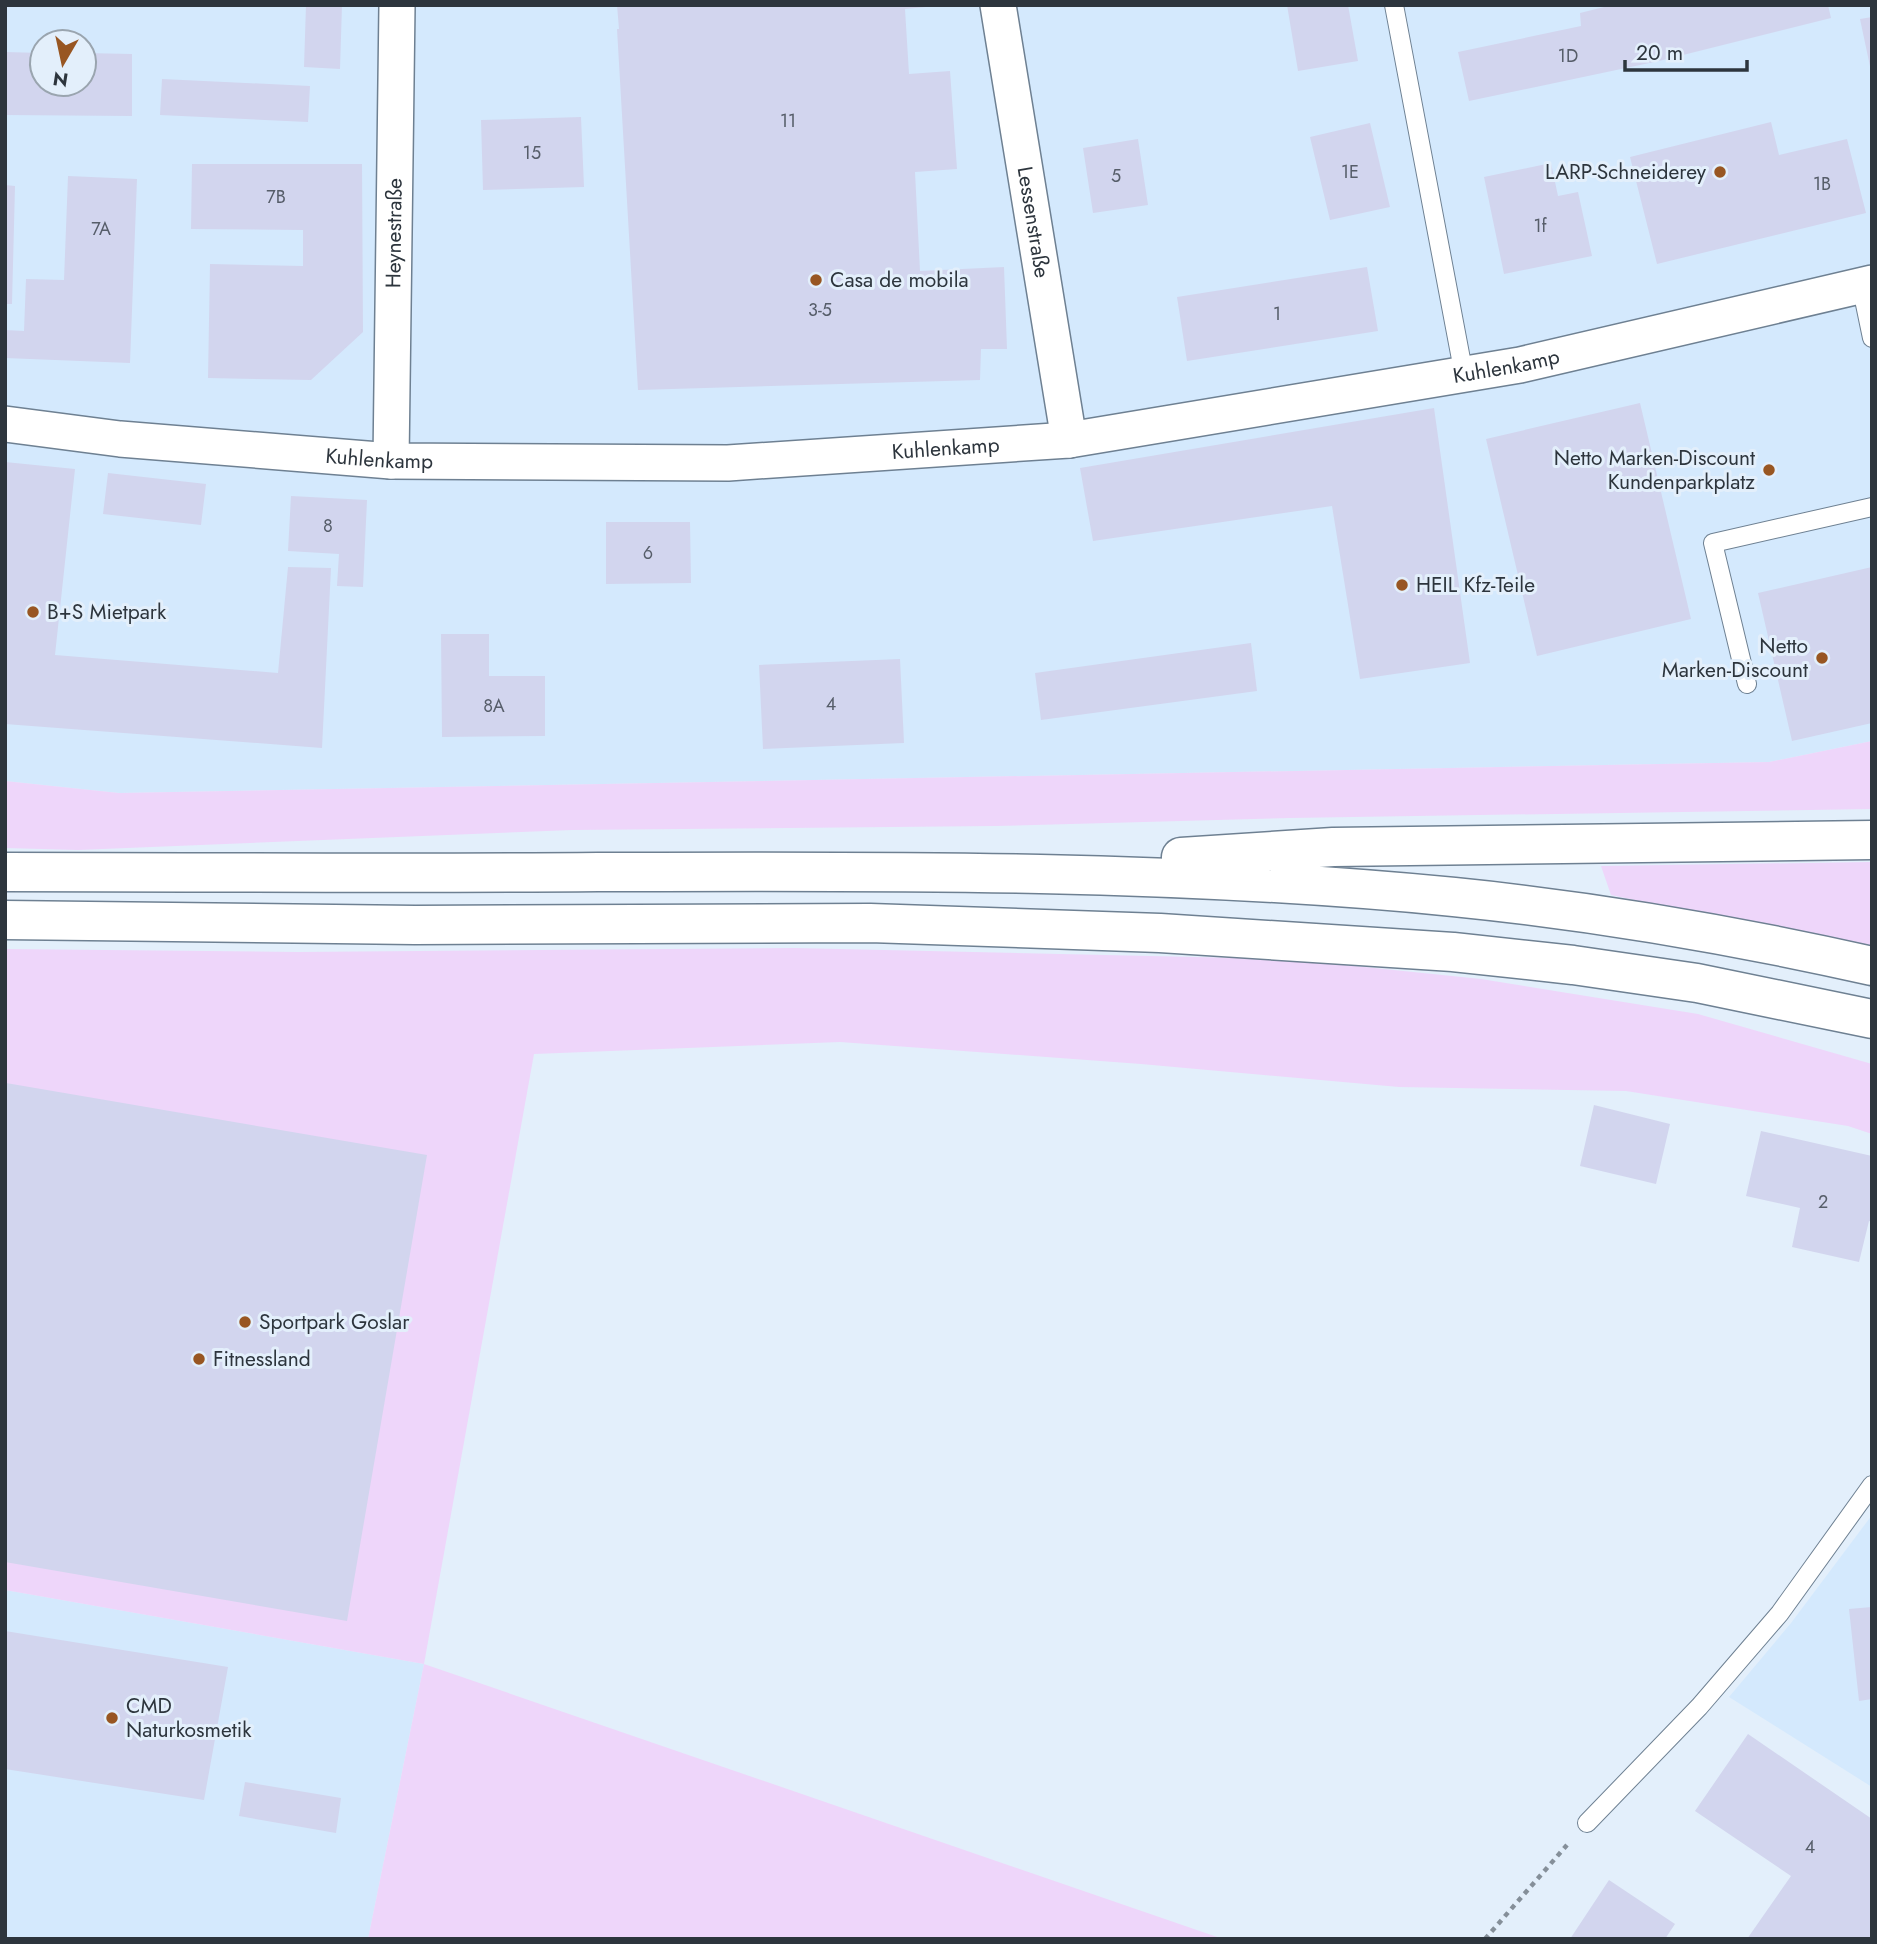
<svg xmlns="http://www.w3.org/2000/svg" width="1877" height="1944" font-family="Jost,sans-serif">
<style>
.built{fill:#d4e9fd;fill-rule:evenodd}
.green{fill:#eed6fa}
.building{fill:#d2d5ee}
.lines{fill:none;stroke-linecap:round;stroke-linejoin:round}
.lane-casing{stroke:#6e8092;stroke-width:20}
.street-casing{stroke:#6e8092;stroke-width:38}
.highway-casing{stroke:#6e8092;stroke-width:41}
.path{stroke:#858f99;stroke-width:4.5;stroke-dasharray:5 5;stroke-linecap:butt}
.lane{stroke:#fff;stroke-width:18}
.street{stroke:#fff;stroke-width:35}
.highway{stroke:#fff;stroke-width:38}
.poi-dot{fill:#985622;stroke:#e3effb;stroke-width:2.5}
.labels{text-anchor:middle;stroke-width:6;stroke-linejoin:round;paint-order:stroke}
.number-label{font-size:18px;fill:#565d69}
.poi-label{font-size:21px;fill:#2d353d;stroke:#e3effb;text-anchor:start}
.street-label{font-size:21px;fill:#2d353d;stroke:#e3effb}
</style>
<rect width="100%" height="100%" fill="#e3effb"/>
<path class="built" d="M5,5H1872V741L1769,762L119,793L5,781ZM42,42H84V84H42Z
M1872,1515V1787L1729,1697L1791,1623Z
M5,1590L424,1664L368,1939H5Z"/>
<path class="green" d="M1872,741V809L1290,818L995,826L572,830L78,850L5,848V781L119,793L1769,762Z
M1872,862V951L1611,895L1601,866Z
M794,948L1287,959L1481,979L1698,1014L1872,1064V1134L1848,1126L1626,1091L1399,1087L1141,1064L840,1042L534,1054L424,1664L1223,1939H368L424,1664L5,1590V949L298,952Z"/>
<path class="building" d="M306,5H342L340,69L304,67Z
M617,5H926V7L905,9L909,74L950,71L957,169L915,172L920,271L1004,267L1007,349H981L980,380L638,390L617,29H619Z
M1287,5H1348L1358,61L1298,71Z
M1612,5H1828L1831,18L1659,61L1469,101L1458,52L1581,26L1580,13Z
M1872,17V71H1871L1860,19Z
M5,52L42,53V84H84V53L132,54V116L5,115Z
M162,79L310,86L308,122L160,115Z
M581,117L584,187L483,190L481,120Z
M1771,122L1779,155L1847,139L1866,213L1657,264L1630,157Z
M1370,123L1390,207L1330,220L1310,137Z
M1138,139L1148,205L1093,213L1083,148Z
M1551,163L1558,196L1578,192L1592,256L1504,274L1484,177Z
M192,164H362L363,332L311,380L208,378L210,264L303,266V230L191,229Z
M68,176L137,179L130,363L5,358V330L24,331L26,279L64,280Z
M5,185L15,186L12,304H5Z
M1367,267L1378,331L1187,361L1177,297Z
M1640,403L1691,619L1537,656L1486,439Z
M1434,408L1470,663L1360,679L1332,506L1093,541L1080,468Z
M5,462L75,469L55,655L278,673L288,567L331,568L322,748L5,724Z
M108,473L206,484L201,525L103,514Z
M291,496L367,500L363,587L337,586L339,554L288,551Z
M606,522H690L691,583L606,584Z
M1872,567V723L1792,741L1758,593Z
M441,634H489V676H545V736L442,737Z
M1251,643L1257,691L1041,720L1035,673Z
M900,659L904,743L763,749L759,665Z
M6,1083L427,1155L347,1621L5,1562Z
M1594,1105L1670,1124L1656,1184L1580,1166Z
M1761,1131L1872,1156V1222L1869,1221L1859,1262L1792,1247L1800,1208L1746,1196Z
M1872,1607V1699L1859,1701L1849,1609Z
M5,1631L228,1667L204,1800L5,1769Z
M1748,1734L1872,1819V1939H1747L1791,1876L1695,1811Z
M245,1782L341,1798L336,1833L239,1816Z
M1609,1880L1675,1924L1665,1939H1570Z"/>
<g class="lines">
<g class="lane-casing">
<path id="lane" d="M1394,5L1464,375
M1861,285L1872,338
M1747,684L1713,543L1872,507
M1587,1823L1699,1707L1780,1613L1872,1485"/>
</g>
<g class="street-casing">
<g id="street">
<path id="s1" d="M998,5L1069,440"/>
<path id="s2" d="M5,424L120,439L391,461L728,463L1069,440L1520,365L1872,283"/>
<path id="s3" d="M391,461L397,5"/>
</g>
</g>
<g class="highway-casing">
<path id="highway" d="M1181,857L1333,847L1872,840
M5,872C203,872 401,874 598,872C883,871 1170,869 1454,897C1594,911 1734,935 1872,966
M5,920L415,925L870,923L1160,933L1453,952L1573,965L1697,983L1872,1019"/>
</g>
<path class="path" d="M1485,1939L1567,1845"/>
<use href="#lane" class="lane"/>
<use href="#street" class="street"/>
<use href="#highway" class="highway"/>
</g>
<g class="poi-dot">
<circle cx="1720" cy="172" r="7"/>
<circle cx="816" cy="280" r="7"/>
<circle cx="1769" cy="470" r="7"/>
<circle cx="1402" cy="585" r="7"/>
<circle cx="33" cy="612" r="7"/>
<circle cx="1822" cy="658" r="7"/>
<circle cx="245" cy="1322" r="7"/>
<circle cx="199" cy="1359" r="7"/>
<circle cx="112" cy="1718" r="7"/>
</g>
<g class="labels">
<g class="number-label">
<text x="1568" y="62">1D</text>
<text x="788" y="127">11</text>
<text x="532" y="159">15</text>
<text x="1350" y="178">1E</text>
<text x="1116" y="182">5</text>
<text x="1822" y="190">1B</text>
<text x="276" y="203">7B</text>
<text x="1540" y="232">1f</text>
<text x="101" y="235">7A</text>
<text x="820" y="316">3-5</text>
<text x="1277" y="320">1</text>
<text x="328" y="532">8</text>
<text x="648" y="559">6</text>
<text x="831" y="710">4</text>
<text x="494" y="712">8A</text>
<text x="1823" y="1208">2</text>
<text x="1810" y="1853">4</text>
</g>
<g class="poi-label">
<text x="1706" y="179" text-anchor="end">LARP-Schneiderey</text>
<text x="830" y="287">Casa de mobila</text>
<text x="1755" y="465" text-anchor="end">Netto Marken-Discount<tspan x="1755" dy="24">Kundenparkplatz</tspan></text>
<text x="1416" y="592">HEIL Kfz-Teile</text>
<text x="47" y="619">B+S Mietpark</text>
<text x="1808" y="653" text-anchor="end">Netto<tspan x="1808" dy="24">Marken-Discount</tspan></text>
<text x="259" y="1329">Sportpark Goslar</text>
<text x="213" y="1366">Fitnessland</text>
<text x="126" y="1713">CMD<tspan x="126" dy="24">Naturkosmetik</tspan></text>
</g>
<g class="street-label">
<text dy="7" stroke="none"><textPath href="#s1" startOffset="220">Lessenstraße</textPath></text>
<text dy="7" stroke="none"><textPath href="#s3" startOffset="228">Heynestraße</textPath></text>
<text dy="7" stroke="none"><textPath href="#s2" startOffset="1510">Kuhlenkamp</textPath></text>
<text dy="7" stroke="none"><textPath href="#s2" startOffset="943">Kuhlenkamp</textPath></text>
<text dy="7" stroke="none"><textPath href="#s2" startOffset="376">Kuhlenkamp</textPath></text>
</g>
</g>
<rect width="1877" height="1944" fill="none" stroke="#2d353d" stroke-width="14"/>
<g transform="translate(63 63) rotate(189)"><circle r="33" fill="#e3effb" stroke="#9aa5af" stroke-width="2"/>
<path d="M0-5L12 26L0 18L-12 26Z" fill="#985622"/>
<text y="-10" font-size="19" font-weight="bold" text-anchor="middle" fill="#2d353d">N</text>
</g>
<path d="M1625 60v10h122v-10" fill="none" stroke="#2d353d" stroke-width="3.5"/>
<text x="1636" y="60" font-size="21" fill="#2d353d" stroke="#e3effb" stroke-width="5" paint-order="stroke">20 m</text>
</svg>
